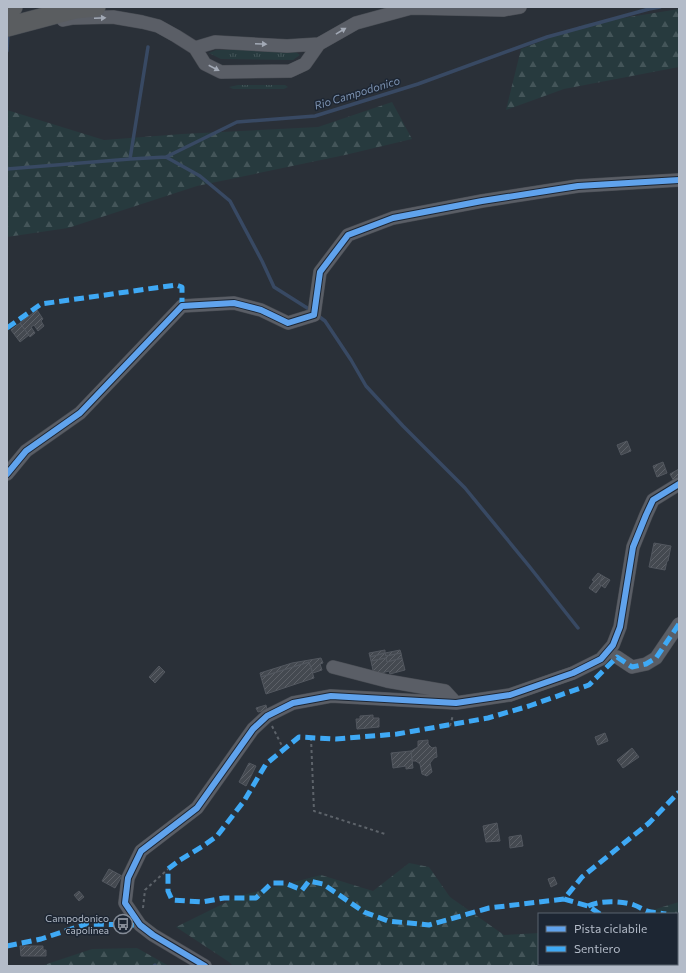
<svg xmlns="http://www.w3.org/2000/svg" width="686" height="973" font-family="Commissioner,sans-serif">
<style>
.grass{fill:url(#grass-tufts)}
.forest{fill:url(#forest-firs)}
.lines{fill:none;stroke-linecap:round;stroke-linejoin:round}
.stream{stroke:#384963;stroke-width:3.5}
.building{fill:url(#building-hatch);stroke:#52575f}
.minor-casing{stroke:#484c53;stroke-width:14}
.highway-casing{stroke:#474c53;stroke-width:20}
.path{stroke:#5d636a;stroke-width:2;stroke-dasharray:3 3;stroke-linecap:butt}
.minor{stroke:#5a5e66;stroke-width:13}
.highway{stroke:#5a5d60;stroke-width:19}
.quiet{stroke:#3fa9f5;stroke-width:5;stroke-dasharray:10 5;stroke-linecap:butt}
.cycleway-casing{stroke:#1d2633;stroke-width:8}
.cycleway{stroke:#60a3ed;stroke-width:6}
.oneway{fill:#a2a9b5}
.labels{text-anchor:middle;stroke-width:3;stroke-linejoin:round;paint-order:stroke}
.poi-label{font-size:10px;fill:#b4bcc9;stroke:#1d2633;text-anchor:end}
.water-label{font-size:11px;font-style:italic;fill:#7c92b1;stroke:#1d2633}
</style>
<defs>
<pattern id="grass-tufts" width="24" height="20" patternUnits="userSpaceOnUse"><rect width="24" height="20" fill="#273a3e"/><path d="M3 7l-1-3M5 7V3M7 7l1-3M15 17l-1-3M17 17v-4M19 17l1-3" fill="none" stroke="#445559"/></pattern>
<pattern id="forest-firs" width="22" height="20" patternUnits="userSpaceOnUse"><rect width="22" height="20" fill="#273a3e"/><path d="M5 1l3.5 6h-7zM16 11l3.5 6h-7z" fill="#445559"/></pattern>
<pattern id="building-hatch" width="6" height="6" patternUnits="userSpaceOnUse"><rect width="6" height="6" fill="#444950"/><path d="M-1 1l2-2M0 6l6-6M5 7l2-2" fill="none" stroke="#5d6168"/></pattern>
</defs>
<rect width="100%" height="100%" fill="#2a3038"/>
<path class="grass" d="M216,50H293L300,55L293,60L221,59L209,53Z
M238,85H285L288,87L284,89H233L229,87Z"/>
<path class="forest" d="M679,9V67L564,89L506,110L521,49L586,24Z
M392,102L412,139L345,155L197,186L68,228L7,237V110L104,140L182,134L318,127Z
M409,863L429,867L450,897L504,935L539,933V964H677V914H639L679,902V966H233L229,962L176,927L239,896L321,875L373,891Z
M137,948L169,966H41L92,949Z"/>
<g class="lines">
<path class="stream" d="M7,51L8,32
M166,157L200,176L230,201L262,261L274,287L312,311
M130,159L148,47
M7,169L130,159L166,157L237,122L315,116L418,84L547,37L649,9L660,7
M317,315L325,321L351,360L366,386L403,426L465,488L529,566L578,628
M154,966L155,965"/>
</g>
<path class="building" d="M37,310L43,319L41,321L44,326L38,331L34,325L31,327L35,333L30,337L20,323Z
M20,323L29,335L20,342L11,330Z
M627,441L631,451L621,455L617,445Z
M663,462L667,473L657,477L653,466Z
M679,469V481L675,483L670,474Z
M654,543L671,546L668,561H667L665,570L649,567Z
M598,573L603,576L599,584L601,586L596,593L589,588L594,581L592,580Z
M603,576L610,580L605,588L599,584Z
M385,650V653L370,657L369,653Z
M400,650L401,653L386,656L385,653Z
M385,653L386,656L401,653L402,658L387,662L386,658L371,661L370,657Z
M321,658L323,663L320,664L322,670L313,673L309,662L261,677L260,673L292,663Z
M386,658L387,662L402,658L405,670L390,674L389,671L374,675L371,661Z
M309,662L314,678L266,694L261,677Z
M159,666L165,672L155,683L149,677Z
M266,705L267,710L258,712L256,708Z
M373,715V718H379V727L357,729L356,719H360V716Z
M605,733L608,741L598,745L595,737Z
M428,740V744L432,748L436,747L437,757L434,758L430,763L432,772L427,776L422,774L420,764L416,761H412L411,751L418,747V741Z
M632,748L639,757L623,768L617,760Z
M411,751L413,768L406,769V766L393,768L391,753Z
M249,763L256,766L246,786L239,782Z
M497,823L500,841L486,842L483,826Z
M521,835L523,846L510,848L509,837Z
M109,869L122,876L115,888L102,881Z
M554,877L557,884L551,887L548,879Z
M79,891L84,897L79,901L74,895Z
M20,946H43V950H46V956H21Z"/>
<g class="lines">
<g class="minor-casing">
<path id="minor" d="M63,20L73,18L113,17L142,22L158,26L176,36L195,48L205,64L221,72L290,71L305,64L319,44L356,23L411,8L503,10L520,7
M195,48L215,42L287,46L319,44
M7,474L26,451L80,413L182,306L234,303L261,310L288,323L314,315L320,272L348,235L393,218L482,201L578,186L679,180
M617,657L632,667L646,664L656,658L679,624
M333,667L387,681L445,691L456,703
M205,966L153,935L140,925L125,903L128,878L141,851L197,808L253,729L267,716L293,703L331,696L456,703L510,695L573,673L601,659L613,645L620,627L633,547L646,515L653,500L679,484"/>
</g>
<g class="highway-casing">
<path id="highway" d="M7,8L13,7
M7,27L75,9L96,7"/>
</g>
<path class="path" d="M272,726L284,750
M450,726L453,715
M311,738L314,811L385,834
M143,908L145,890L168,869"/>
<use href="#minor" class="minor"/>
<use href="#highway" class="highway"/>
<path class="quiet" d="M7,328L41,304L176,285L182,287V306
M564,899L489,908L429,925L388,921L364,912L323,884L309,881L302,890L285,883H272L256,898H224L202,902L172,900L168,891V869L180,860L203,846L217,836L244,801L266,764L299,737L336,739L397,734L488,718L529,706L589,685L617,657L632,667L646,664L656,658L679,624
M588,906C600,900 622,901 634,905C640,907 644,911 651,912C656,913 661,913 666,914
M600,914L588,906L564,899L582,877L649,823L679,792
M677,918H679
M7,946L41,939L86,924L140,925
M646,964L647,966
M669,964L672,966"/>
<g class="cycleway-casing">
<path id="cycleway" d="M7,474L26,451L80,413L182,306L234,303L261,310L288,323L314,315L320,272L348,235L393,218L482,201L578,186L679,180
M205,966L153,935L140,925L125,903L128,878L141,851L197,808L253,729L267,716L293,703L331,696L456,703L510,695L573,673L601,659L613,645L620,627L633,547L646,515L653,500L679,484"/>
</g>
<use href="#cycleway" class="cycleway"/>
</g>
<defs><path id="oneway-solid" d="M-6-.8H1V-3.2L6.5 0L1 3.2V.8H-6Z"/></defs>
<g class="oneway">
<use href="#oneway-solid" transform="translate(100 18) rotate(-2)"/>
<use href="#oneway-solid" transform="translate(341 31) rotate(-31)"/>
<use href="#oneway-solid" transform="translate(261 44) rotate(3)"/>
<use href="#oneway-solid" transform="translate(214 68) rotate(27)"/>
</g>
<defs>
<g id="bus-ring" transform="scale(1)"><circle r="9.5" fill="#1d2633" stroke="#848b96" stroke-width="1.5"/><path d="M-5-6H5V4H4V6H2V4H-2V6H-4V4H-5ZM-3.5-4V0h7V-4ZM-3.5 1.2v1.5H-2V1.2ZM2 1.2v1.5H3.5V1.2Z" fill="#848b96"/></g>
</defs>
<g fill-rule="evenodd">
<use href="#bus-ring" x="123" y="924"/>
</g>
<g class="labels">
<g class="poi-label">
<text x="109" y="922">Campodonico<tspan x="109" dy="12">capolinea</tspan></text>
</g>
<g class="water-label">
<text transform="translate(357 93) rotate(-17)" y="4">Rio Campodonico</text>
</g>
</g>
<rect width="686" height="973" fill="none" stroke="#b4bcc9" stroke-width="16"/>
<rect x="538" y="913" width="140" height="52" fill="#1d2633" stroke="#59626f"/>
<rect x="546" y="926" width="20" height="6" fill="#60a3ed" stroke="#59626f"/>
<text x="574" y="933" font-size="12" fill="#b4bcc9">Pista ciclabile</text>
<rect x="546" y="946" width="20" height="6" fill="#3fa9f5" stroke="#59626f"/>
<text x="574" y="953" font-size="12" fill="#b4bcc9">Sentiero</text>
</svg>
